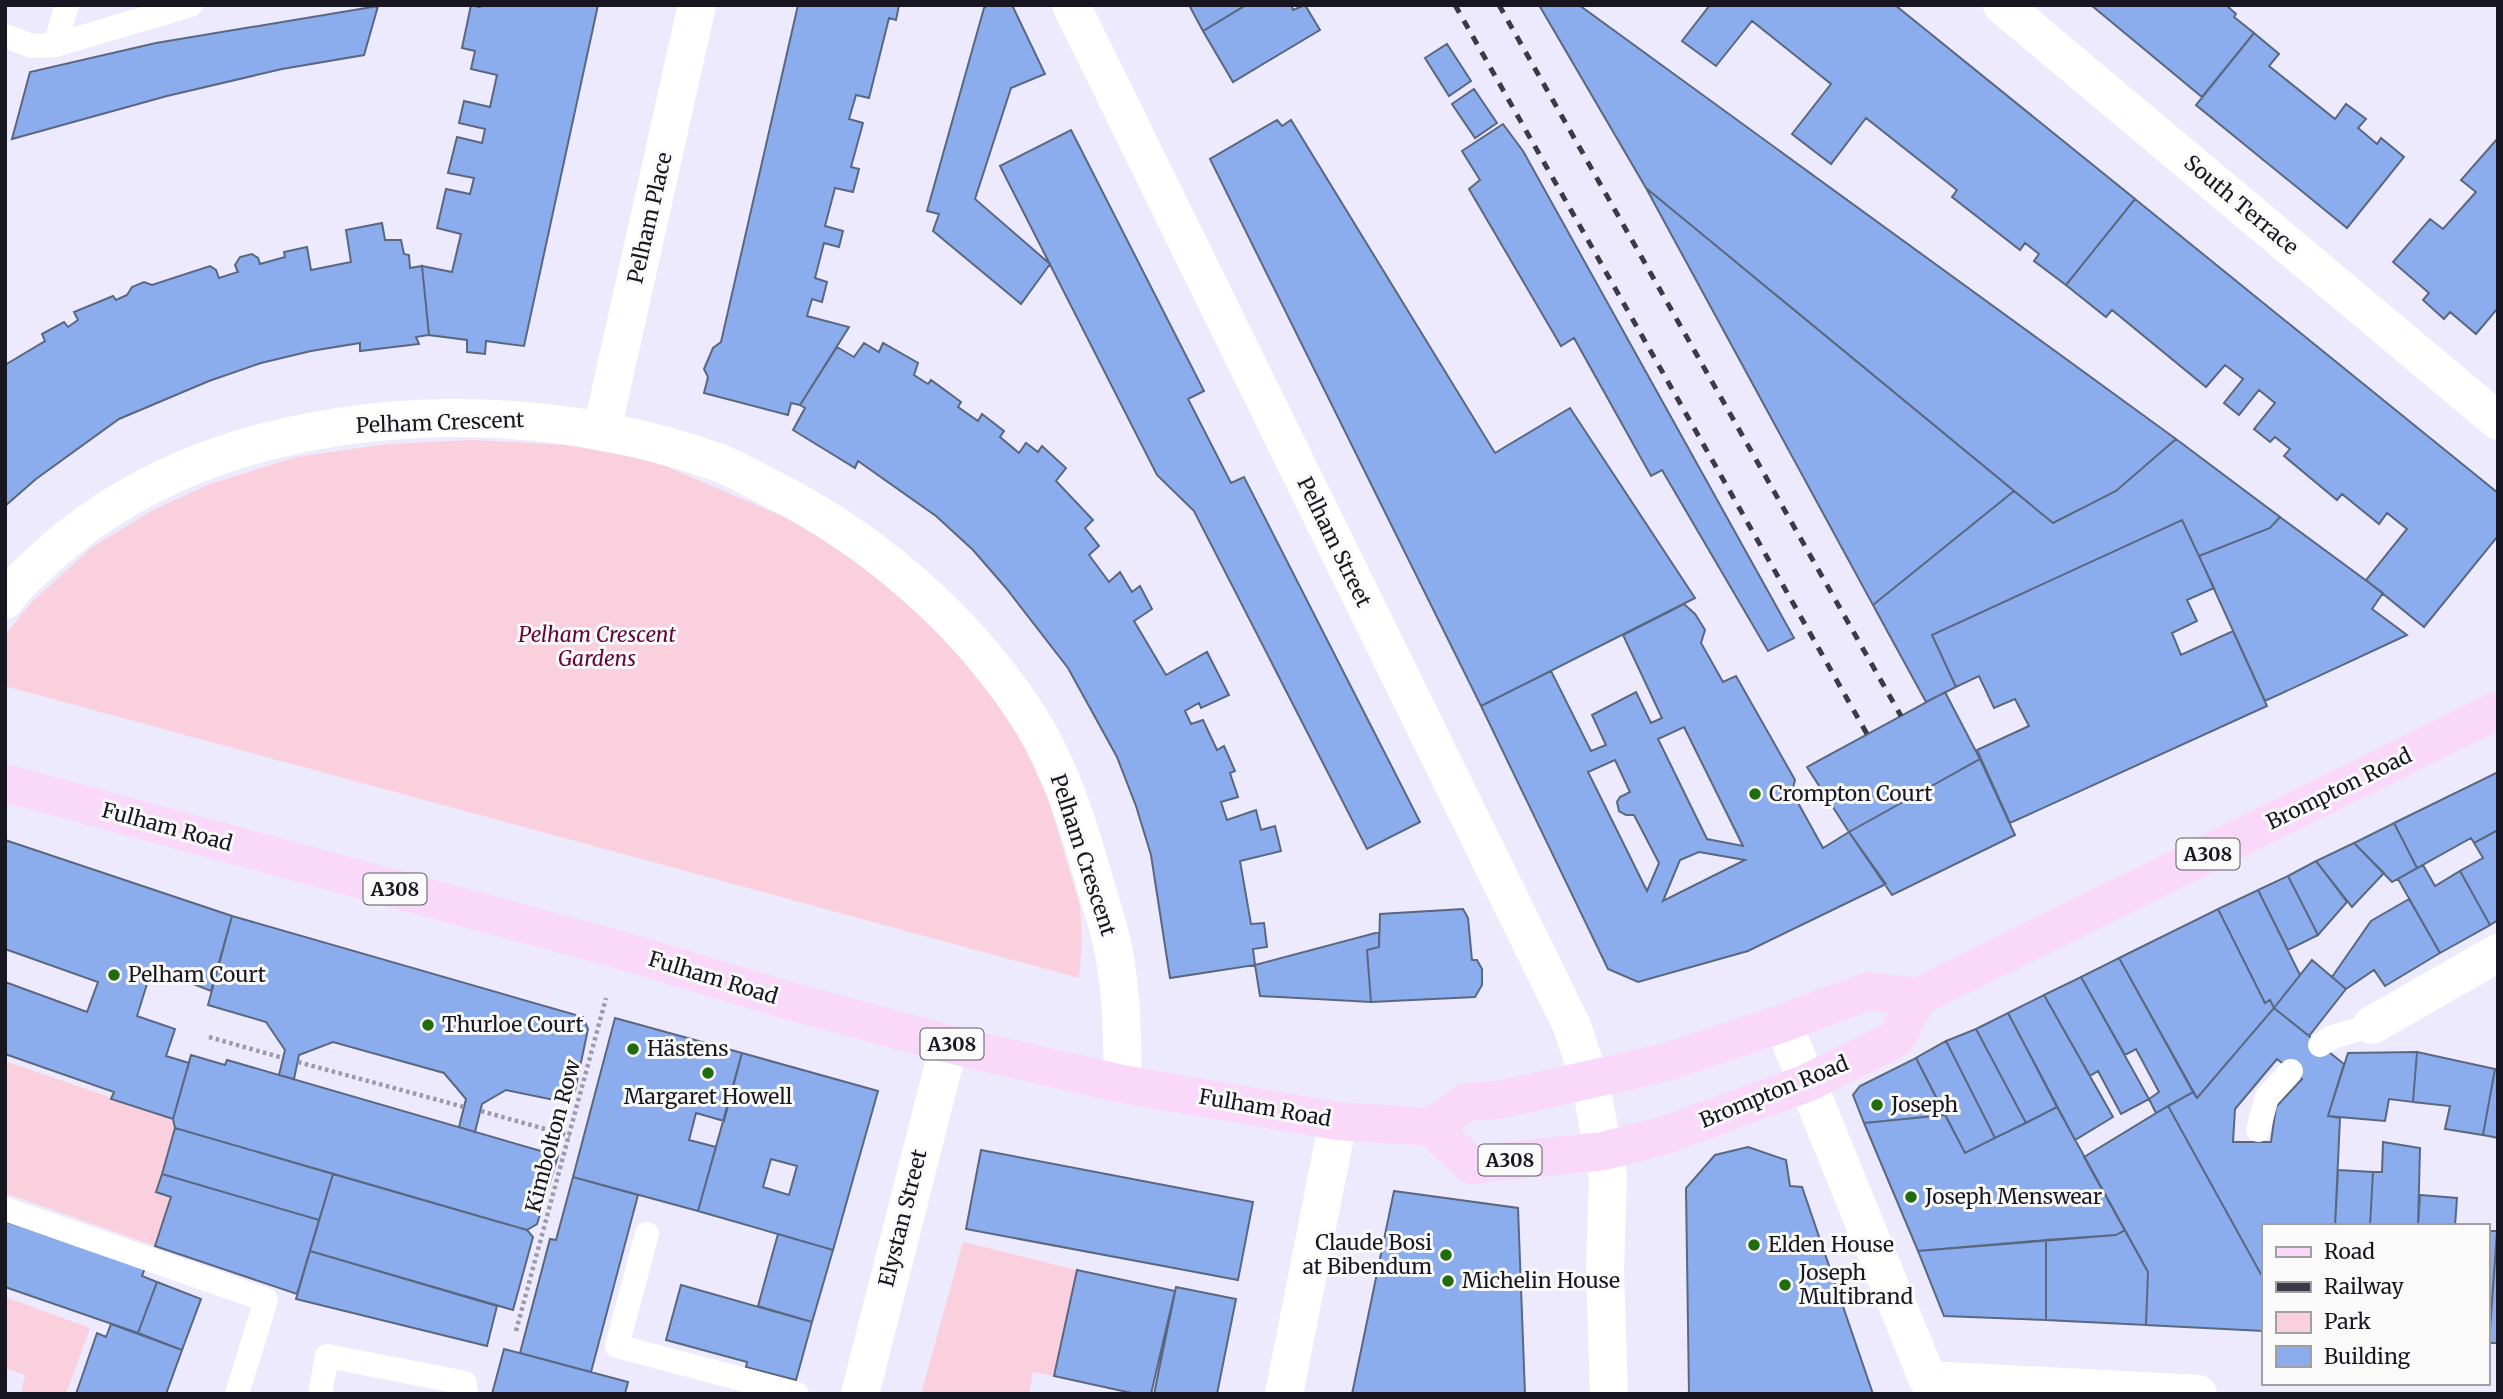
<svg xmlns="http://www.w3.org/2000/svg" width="2503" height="1399" font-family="Merriweather,serif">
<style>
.green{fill:#fbd0de}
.building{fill:#8caded;stroke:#5a6780;stroke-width:2;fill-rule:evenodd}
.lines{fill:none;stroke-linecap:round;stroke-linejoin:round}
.path{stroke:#9c99a8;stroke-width:4.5;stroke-dasharray:3.5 3.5;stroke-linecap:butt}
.service{stroke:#fff;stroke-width:24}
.minor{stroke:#fff;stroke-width:38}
.tertiary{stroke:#fff;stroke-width:38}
.primary{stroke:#f9d8fa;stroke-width:38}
.rail{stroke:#3c3a46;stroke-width:5;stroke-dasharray:9 9;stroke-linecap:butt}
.poi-dot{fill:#216c0d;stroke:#fafafa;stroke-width:2.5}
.labels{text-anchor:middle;stroke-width:6;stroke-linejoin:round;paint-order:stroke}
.shield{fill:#fafafa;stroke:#5c5a61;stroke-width:2}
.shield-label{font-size:19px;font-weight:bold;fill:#181620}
.street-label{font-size:21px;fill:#181620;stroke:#fafafa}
.park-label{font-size:21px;font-style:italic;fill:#640437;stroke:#fafafa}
.poi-label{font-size:21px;fill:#181620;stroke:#fafafa;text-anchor:start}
</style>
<rect width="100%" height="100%" fill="#edeafd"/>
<path class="green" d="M473,440L567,445L653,461L794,521L849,553L942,635L981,678L1020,736L1048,798L1080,906L1082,940L1079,978L5,686V635L31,603L91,548L153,510L210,484L297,457L387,444Z
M5,1061L173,1119L175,1128L157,1192L171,1197L155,1246L5,1193Z
M963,1242L1077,1270L1054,1376L1033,1372L1029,1394H921Z
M5,1297L90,1328L66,1394H21L25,1375L5,1368Z"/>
<path class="building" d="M471,5L480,7L481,5H598L524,346L486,341L485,354L467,352V340L429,335L422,266L452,272L461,234L437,228L446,189L470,194L474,178L448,173L457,137L482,143L485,129L459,123L464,101L490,107L497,75L471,69L475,51L462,48Z
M798,5H899L896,20L889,18L869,98L856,95L849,119L863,123L851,167L859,169L853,192L835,188L825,226L843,231L839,247L824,243L815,278L827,282L822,302L812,299L807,316L849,327L800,405L791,403L788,415L704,393L708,377L704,369L713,348L721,342Z
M987,5H1012L1045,74L1011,88L975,199L1050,264L1021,304L933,231L939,214L927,211L984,8Z
M1189,5H1246L1203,31Z
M1246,5H1291L1293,10L1305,5L1320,30L1233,82L1203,31Z
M1539,5H1579L2176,439L2116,491L2053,523L1646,188Z
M1710,5H1895L2135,199L2066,285L2034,261L2039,254L2025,243L2020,250L1952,197L1957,190L1866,118L1831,164L1792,134L1831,84L1752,21L1716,66L1682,41Z
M2091,5H2226L2236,14L2234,17L2254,33L2202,97Z
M378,6L364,55L282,69L167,96L12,139L30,72L156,43Z
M2254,33L2279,54L2269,66L2335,119L2346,104L2366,119L2358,128L2377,144L2381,138L2404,157L2347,228L2196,105Z
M1447,44L1471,81L1449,96L1425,58Z
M1474,89L1497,123L1475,138L1452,104Z
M1277,120L1282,126L1291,120L1495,453L1570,408L1695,598L1481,706L1210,159Z
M1503,124L1523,151L1794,638L1768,651L1662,470L1651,476L1574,338L1561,346L1469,189L1480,180L1462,151Z
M1071,130L1204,391L1188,399L1231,483L1244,477L1420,822L1367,849L1194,511L1157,475L1000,166Z
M2498,138V308L2476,334L2450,312L2444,319L2423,300L2429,293L2393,262L2430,219L2443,229L2476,192L2461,180Z
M1646,188L2014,491L1873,605Z
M2135,199L2498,493V536L2424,627L2366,580L2407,529L2387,513L2379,524L2342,494L2337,500L2284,456L2290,449L2275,437L2270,442L2254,429L2275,403L2259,390L2239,415L2224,403L2243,379L2225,365L2206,387L2112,310L2106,317L2066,285Z
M382,223L385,240H401L404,254L409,255L410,268L422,266L429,335L416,337L419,344L360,351V343L311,351L261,363L209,381L119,419L36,479L5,506V365L45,341L42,334L64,322L68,327L78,320L74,312L113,296L116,300L127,295L132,287L144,282L152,285L210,266L216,270L219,278L238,272L235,265L240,257L252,254L258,258L260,264L285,257L284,252L307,247L311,270L351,262L346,230Z
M864,343L879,352L883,343L918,363L914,375L928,384L931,380L961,402L958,407L978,421L982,414L1004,431L1000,437L1019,453L1026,443L1038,452L1042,446L1066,468L1056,481L1093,520L1085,528L1099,546L1089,555L1109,582L1120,572L1132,592L1140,586L1152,609L1134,621L1166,675L1207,652L1229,695L1201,708L1199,703L1185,711L1191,724L1203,720L1217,750L1224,746L1235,771L1230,773L1238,797L1221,802L1227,820L1256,810L1261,830L1275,826L1281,851L1240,861L1251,924L1264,923L1267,947L1253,949L1255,965L1170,978L1151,855L1136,806L1117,757L1068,668L1006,588L973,550L936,516L858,461L855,468L793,430L805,408L800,405L837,347L854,357Z
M2176,439L2280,517L2270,528L2199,556L2182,520L1932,635L1956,687L1926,702L1873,605L2014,491L2053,523L2116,491Z
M2280,517L2383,593L2372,609L2407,635L2265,701L2199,556L2270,528Z
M2182,520L2214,588L2187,600L2197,621L2172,633L2181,655L2233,631L2267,706L2010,823L1977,750L2029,726L2015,699L1994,708L1979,676L1956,687L1932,635Z
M1684,604L1695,614L1705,630L1701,643L1723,682L1736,676L1795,780L1792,792L1823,848L1849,832L1886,884L1748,951L1638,982L1608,969L1481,706L1551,671L1591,751L1606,745L1592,715L1636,692L1651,723L1662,718L1623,635ZM1684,727L1743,846L1707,839L1658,739ZM1615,760L1630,792L1620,797L1617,802L1619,811L1626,815H1634L1659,863L1647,891L1588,772ZM1699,852L1745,860L1663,901L1680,860Z
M1945,692L1980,759L1849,832L1807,767Z
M1980,759L2015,835L1892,895L1849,832Z
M2498,772V830L2474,843L2471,838L2417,868L2394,823Z
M2394,823L2417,868L2392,882L2354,843Z
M2498,830V920L2490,925L2460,871L2483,858L2474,843Z
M5,840L232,916L211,991L152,968L137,1016L175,1029L166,1056L189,1063L173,1119L111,1099L114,1092L5,1054V982L87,1012L98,982L5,949Z
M2354,843L2384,873L2352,907L2316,861Z
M2316,861L2347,902L2318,935L2288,876Z
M2423,865L2435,886L2460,871L2490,925L2440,953L2398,879Z
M2288,876L2318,935L2288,950L2258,890Z
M2258,890L2300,975L2274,1008L2270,1000L2265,1003L2218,909Z
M2409,899L2440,953L2385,986L2374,970L2346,989L2332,977L2371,921Z
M1463,909L1468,918L1472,960H1477L1482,969V985L1475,997L1371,1002L1367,950L1379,947L1380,914Z
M2218,909L2265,1003L2270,1000L2274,1008L2197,1098L2119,958Z
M232,916L583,1017L588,1029L575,1091L559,1101L506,1090L482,1104L475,1132L459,1127L466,1099L444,1073L333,1042L299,1055L294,1079L279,1075L285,1050L266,1022L208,1005Z
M1379,932V947L1367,950L1371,1002L1260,996L1255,965Z
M2119,958L2193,1092L2156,1113L2149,1099L2159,1092L2136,1049L2125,1055L2081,977Z
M2312,960L2346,989L2309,1036L2274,1008Z
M2081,977L2149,1099L2121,1114L2098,1071L2090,1076L2044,995Z
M2044,995L2113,1117L2075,1140L2008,1013Z
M2274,1008L2344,1064L2328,1116L2340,1118L2335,1226H2263V1278L2168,1106L2193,1092L2197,1098ZM2277,1059L2302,1079L2276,1107L2271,1142H2233L2235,1109Z
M2008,1013L2057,1107L2026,1123L1976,1029Z
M615,1018L742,1053L724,1121L696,1113L689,1140L716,1147L698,1211L573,1177Z
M1976,1029L2026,1123L1995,1138L1946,1041Z
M1946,1041L1995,1138L1965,1153L1916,1058Z
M2417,1052L2495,1069L2483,1135L2445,1129L2450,1106L2413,1102Z
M2417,1052L2413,1102L2389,1099L2385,1121L2328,1116L2348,1053Z
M742,1053L878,1091L833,1250L698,1211ZM771,1159L797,1166L789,1195L763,1187Z
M191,1055L225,1065L227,1060L558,1156L537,1224L527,1230L175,1128L173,1119Z
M1916,1058L1945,1115L1864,1123L1853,1095L1860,1086Z
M2495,1069L2498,1070V1138L2483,1135Z
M2168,1106L2263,1278V1331L2146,1325L2148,1272L2084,1157Z
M2057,1107L2125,1230L2116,1235L1918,1251L1864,1123L1945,1115L1965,1153Z
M175,1128L333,1174L319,1220L162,1174Z
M2383,1142L2420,1148L2418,1226H2370L2373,1172H2382Z
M1748,1147L1786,1160L1790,1186L1802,1187L1873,1394H1689L1686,1188L1715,1155Z
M981,1150L1253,1202L1238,1280L966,1229Z
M2338,1170L2373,1172L2370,1226H2335Z
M162,1174L319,1220L297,1294L155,1246L171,1197L156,1192Z
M333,1174L527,1230L533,1237L513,1310L310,1251Z
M573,1177L638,1195L591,1372L520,1353L550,1239L556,1240Z
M1394,1191L1518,1208L1525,1394H1352Z
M2420,1195L2457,1198L2455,1226H2418Z
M5,1221L145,1268L142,1276L157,1282L138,1333L5,1287Z
M2498,1221V1343H2489Z
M2125,1230L2148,1272L2146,1325L2046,1320V1240L2116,1235Z
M2487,1231H2497L2489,1343H2487Z
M778,1234L833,1250L812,1322L758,1306Z
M2046,1240V1320L1944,1316L1918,1251Z
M310,1251L497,1306L487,1346L296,1299Z
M1077,1270L1175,1291L1151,1394H1136L1054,1376Z
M157,1282L201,1299L182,1350L138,1333Z
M681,1285L812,1322L796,1380L746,1367L747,1362L666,1340Z
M1176,1287L1236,1299L1217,1394H1154Z
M111,1324L182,1350L166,1394H76L97,1333L106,1337Z
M504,1349L628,1382L625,1394H492Z"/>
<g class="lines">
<path class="path" d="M209,1037L283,1058
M298,1062L464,1107
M481,1111L570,1136
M516,1331L606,998"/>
<path class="service" d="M5,36L32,46L55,45L191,5
M55,45L67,5
M2320,1045L2333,1037L2372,1025
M2258,1130L2267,1097L2291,1071
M5,1209L266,1300L237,1394
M647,1234L617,1346L797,1394
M320,1394L327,1356L465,1383L466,1394"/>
<path class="minor" d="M2002,5L2498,421
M602,430L697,5
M5,600C15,584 30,573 43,560C107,501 186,462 269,441C416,404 574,412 717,462C734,468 750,478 766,486C868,536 961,615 1024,710C1059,762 1078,823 1095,883C1102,908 1111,933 1115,959C1122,1000 1123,1041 1122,1084
M1783,1023L1928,1380L2198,1394
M2372,1025L2498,953
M860,1394L949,1044
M1284,1394L1338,1121"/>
<path class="tertiary" d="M1071,5L1572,1026L1590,1081L1608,1176L1605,1270L1609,1394"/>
<path class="primary" d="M5,783L617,949L783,999L949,1044L1122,1084L1338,1121L1431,1127L1467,1102L1498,1100L1663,1063L1783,1023L1869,991L1918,997L2498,710
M1431,1127L1471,1165L1604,1151L1665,1135L1807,1083L1896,1039L1918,997"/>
<path class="rail" d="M1455,5L1867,734
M1499,5L1901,716"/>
</g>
<g class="poi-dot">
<circle cx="1755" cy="794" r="7"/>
<circle cx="114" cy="975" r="7"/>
<circle cx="428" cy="1025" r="7"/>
<circle cx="633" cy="1049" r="7"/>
<circle cx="708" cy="1073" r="7"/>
<circle cx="1877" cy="1105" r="7"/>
<circle cx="1911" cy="1197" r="7"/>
<circle cx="1754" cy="1245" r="7"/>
<circle cx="1446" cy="1255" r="7"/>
<circle cx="1448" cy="1281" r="7"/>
<circle cx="1785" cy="1285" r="7"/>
</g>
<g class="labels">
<g class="shield">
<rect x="2176.5" y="838.5" width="63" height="31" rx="5"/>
<rect x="363.5" y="873.5" width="63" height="31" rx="5"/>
<rect x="920.5" y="1028.5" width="63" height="31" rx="5"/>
<rect x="1478.5" y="1144.5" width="63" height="31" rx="5"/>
</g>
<g class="shield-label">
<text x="2208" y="861">A308</text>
<text x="395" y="896">A308</text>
<text x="952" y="1051">A308</text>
<text x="1510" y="1167">A308</text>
</g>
<g class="street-label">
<text transform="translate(2241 205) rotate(40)" y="7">South Terrace</text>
<text transform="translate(650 218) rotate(-77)" y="7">Pelham Place</text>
<text transform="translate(440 423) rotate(-2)" y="7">Pelham Crescent</text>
<text transform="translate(1334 542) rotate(64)" y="7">Pelham Street</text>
<text transform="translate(2339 789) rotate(-26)" y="7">Brompton Road</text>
<text transform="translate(167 827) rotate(15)" y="7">Fulham Road</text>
<text transform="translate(1083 855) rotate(72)" y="7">Pelham Crescent</text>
<text transform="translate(713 978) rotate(17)" y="7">Fulham Road</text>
<text transform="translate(1774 1092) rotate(-22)" y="7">Brompton Road</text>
<text transform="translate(1265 1108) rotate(10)" y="7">Fulham Road</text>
<text transform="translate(553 1136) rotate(-75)" y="7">Kimbolton Row</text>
<text transform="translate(903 1218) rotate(-76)" y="7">Elystan Street</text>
</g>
<g class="park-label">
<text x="597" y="642">Pelham Crescent<tspan x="597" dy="24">Gardens</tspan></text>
</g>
<g class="poi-label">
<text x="1769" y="801">Crompton Court</text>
<text x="128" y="982">Pelham Court</text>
<text x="442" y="1032">Thurloe Court</text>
<text x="647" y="1056">Hästens</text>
<text x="708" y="1104" text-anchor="middle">Margaret Howell</text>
<text x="1891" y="1112">Joseph</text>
<text x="1925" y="1204">Joseph Menswear</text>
<text x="1432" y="1250" text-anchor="end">Claude Bosi<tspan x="1432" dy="24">at Bibendum</tspan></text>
<text x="1768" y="1252">Elden House</text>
<text x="1799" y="1280">Joseph<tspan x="1799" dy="24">Multibrand</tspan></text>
<text x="1462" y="1288">Michelin House</text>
</g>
</g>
<rect width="2503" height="1399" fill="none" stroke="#181620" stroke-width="14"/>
<rect x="2262" y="1224" width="228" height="161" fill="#fafafa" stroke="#a09fa3" stroke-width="2"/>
<rect x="2276" y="1247" width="35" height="10" fill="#f9d8fa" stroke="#a09fa3" stroke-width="2"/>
<text x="2324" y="1259" font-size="21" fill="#181620">Road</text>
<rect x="2276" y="1282" width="35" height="10" fill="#3c3a46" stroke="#a09fa3" stroke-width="2"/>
<text x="2324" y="1294" font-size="21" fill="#181620">Railway</text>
<rect x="2276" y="1312" width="35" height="21" fill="#fbd0de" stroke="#a09fa3" stroke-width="2"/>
<text x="2324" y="1329" font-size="21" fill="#181620">Park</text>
<rect x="2276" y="1346" width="35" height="21" fill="#8caded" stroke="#a09fa3" stroke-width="2"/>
<text x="2324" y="1364" font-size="21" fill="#181620">Building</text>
</svg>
